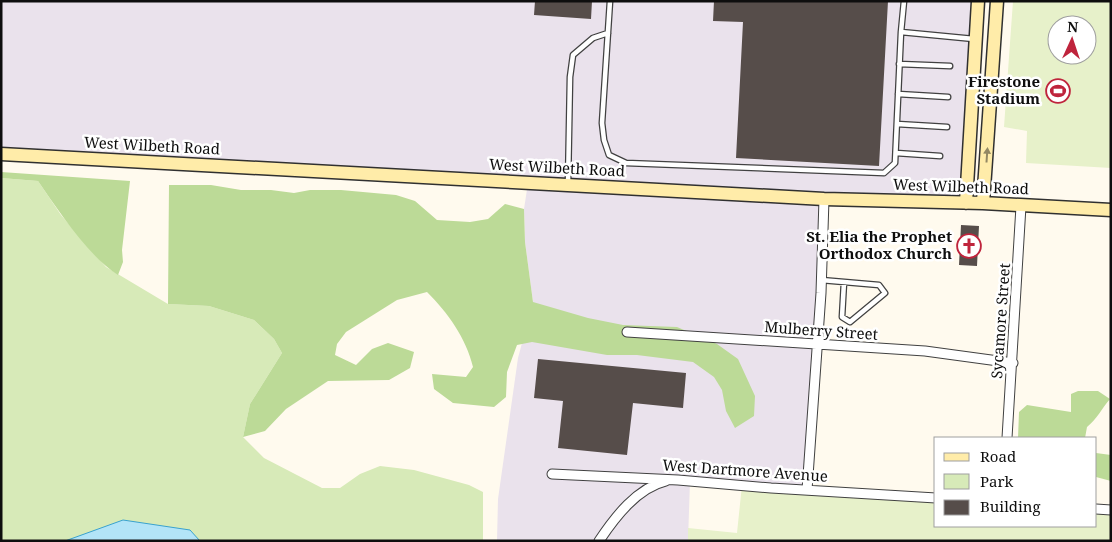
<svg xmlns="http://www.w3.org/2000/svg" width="1112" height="542" font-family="'Noto Serif',serif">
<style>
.industrial{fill:#eae2ec}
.green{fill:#d7eab8}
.forest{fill:#bcda97}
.pitch{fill:#e7f1ca;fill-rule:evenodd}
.water{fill:#b3e4f7;stroke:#39a2ce}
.building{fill:#564d4a}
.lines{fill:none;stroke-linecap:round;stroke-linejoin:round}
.lane-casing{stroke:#414141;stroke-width:7}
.street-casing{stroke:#414141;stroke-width:11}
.secondary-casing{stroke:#303030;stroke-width:15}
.lane{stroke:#fff;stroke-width:4.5}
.street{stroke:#fff;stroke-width:9}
.secondary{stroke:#ffeca9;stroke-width:12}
.oneway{fill:#938863}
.labels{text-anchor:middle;stroke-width:5;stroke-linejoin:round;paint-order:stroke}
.poi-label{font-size:15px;font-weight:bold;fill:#0e0e0e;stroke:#fff;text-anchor:end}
.street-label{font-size:15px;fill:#0e0e0e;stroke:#fff}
</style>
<rect width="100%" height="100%" fill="#fffaee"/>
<path class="industrial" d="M1,1H978L966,203L1,154Z
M528,183L824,199L807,490L690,481L688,541H497L498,499L518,358L533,302L525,242L524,209Z"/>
<path class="green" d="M1,178L38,181L61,215L106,267L168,304L209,306L254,320L274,339L282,353L250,404L243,437L264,458L322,488H340L360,474L380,466L414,470L469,485L483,492V541H1Z"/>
<path class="forest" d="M1,172L130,181L122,250L123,262L118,275C89,257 58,210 38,181L1,178Z
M169,185H211L241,190H271L294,193L310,190H341L396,195L415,201L437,220L470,222L488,219L505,204L524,209L525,242L533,302L588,318L623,325L677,327L717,344L738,359L755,396L754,416L735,428L726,411L722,390L714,377L693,362L637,355H607L532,342L517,345L507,372L506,397L494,407L453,403L434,389L432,374L466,377L473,367C466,338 448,313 427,292L397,300L346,332L337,344L335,355L356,365L372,349L388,343L414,352L410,368L389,380L328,381L286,409L265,431L243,437L250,404L282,353L274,339L254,320L209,306L168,304Z
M1078,391H1098L1110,399C1102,408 1097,419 1087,427L1085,438H1018L1019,412L1027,405L1071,412V394Z
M1096,453L1111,455V481L1096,477Z"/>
<path class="pitch" d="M1013,1H1111V168L1026,163L1027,131L1004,127ZM1057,25H1087V55H1057Z
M742,485L936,498V526H1096V512L1111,513V541H688V528L737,533Z"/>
<path class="water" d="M123,520L190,530L200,541H65Z"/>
<path class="building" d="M535,1H592L591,19L534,15Z
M714,1H888L879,166L736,158L743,22L713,21Z
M961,225L979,226L977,266L959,265Z
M538,359L686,373L683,408L633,403L627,455L558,448L563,401L534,398Z"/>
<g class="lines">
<g class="lane-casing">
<path id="lane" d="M610,1L602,123L604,140L609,155L626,163L884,173L895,163L901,32L974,39
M901,32L904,1
M899,64L950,66
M898,94L948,97
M897,124L947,127
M896,153L940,156
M568,184L570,77L573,55L593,38L608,33
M821,280L879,285L885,293L850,322L842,317L844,282"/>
</g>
<g class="street-casing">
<path id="street" d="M627,332L925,351L1013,363
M1007,438L1021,206
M552,474L678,480L771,488L936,498
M807,490L821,293L824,199
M1096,509L1111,510
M599,541C615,517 637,488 666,481"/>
</g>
<g class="secondary-casing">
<path id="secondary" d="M1,154L824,199L983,203L1111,210
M966,203L978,1
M983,203L997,1"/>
</g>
<use href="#lane" class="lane"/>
<use href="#street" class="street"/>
<use href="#secondary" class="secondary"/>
</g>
<defs><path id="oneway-solid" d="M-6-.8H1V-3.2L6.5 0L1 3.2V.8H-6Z" transform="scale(1.25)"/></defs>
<use class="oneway" href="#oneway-solid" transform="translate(987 155) rotate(-86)"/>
<defs>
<g id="stadium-ring" transform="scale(1.25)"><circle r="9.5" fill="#fff" stroke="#bf243c" stroke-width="1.5"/><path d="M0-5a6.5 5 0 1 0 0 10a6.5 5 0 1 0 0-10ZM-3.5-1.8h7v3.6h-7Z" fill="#bf243c"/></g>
<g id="church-ring" transform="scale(1.25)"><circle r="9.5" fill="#fff" stroke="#bf243c" stroke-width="1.5"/><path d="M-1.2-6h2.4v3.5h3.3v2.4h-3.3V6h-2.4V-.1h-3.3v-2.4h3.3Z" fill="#bf243c"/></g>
</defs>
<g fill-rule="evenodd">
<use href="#stadium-ring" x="1058" y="91"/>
<use href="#church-ring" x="969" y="246"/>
</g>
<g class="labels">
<g class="poi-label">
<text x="1040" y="87">Firestone<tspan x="1040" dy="17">Stadium</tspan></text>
<text x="952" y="242">St. Elia the Prophet<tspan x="952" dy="17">Orthodox Church</tspan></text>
</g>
<g class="street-label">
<text transform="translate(152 146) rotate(3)" y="5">West Wilbeth Road</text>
<text transform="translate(557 168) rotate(3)" y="5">West Wilbeth Road</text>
<text transform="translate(961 187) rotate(2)" y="5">West Wilbeth Road</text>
<text transform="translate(1001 321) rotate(-86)" y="5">Sycamore Street</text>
<text transform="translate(821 331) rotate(4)" y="5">Mulberry Street</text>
<text transform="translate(745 471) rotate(4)" y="5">West Dartmore Avenue</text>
</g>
</g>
<rect width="1112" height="542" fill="none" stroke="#0e0e0e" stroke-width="5"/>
<rect x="934" y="437" width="162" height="90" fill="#ffffff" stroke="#9f9f9f"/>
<rect x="944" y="453" width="25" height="8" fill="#ffeca9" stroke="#9f9f9f"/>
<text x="980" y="462" font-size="15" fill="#0e0e0e">Road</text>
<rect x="944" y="474" width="25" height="15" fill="#d7eab8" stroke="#9f9f9f"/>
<text x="980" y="487" font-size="15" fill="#0e0e0e">Park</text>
<rect x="944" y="500" width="25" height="15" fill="#564d4a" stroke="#9f9f9f"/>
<text x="980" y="512" font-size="15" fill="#0e0e0e">Building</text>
<g transform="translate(1072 40) rotate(3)"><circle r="24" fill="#ffffff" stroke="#9f9f9f"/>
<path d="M0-4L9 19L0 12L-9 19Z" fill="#bf243c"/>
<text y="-8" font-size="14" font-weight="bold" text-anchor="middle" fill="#0e0e0e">N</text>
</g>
</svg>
